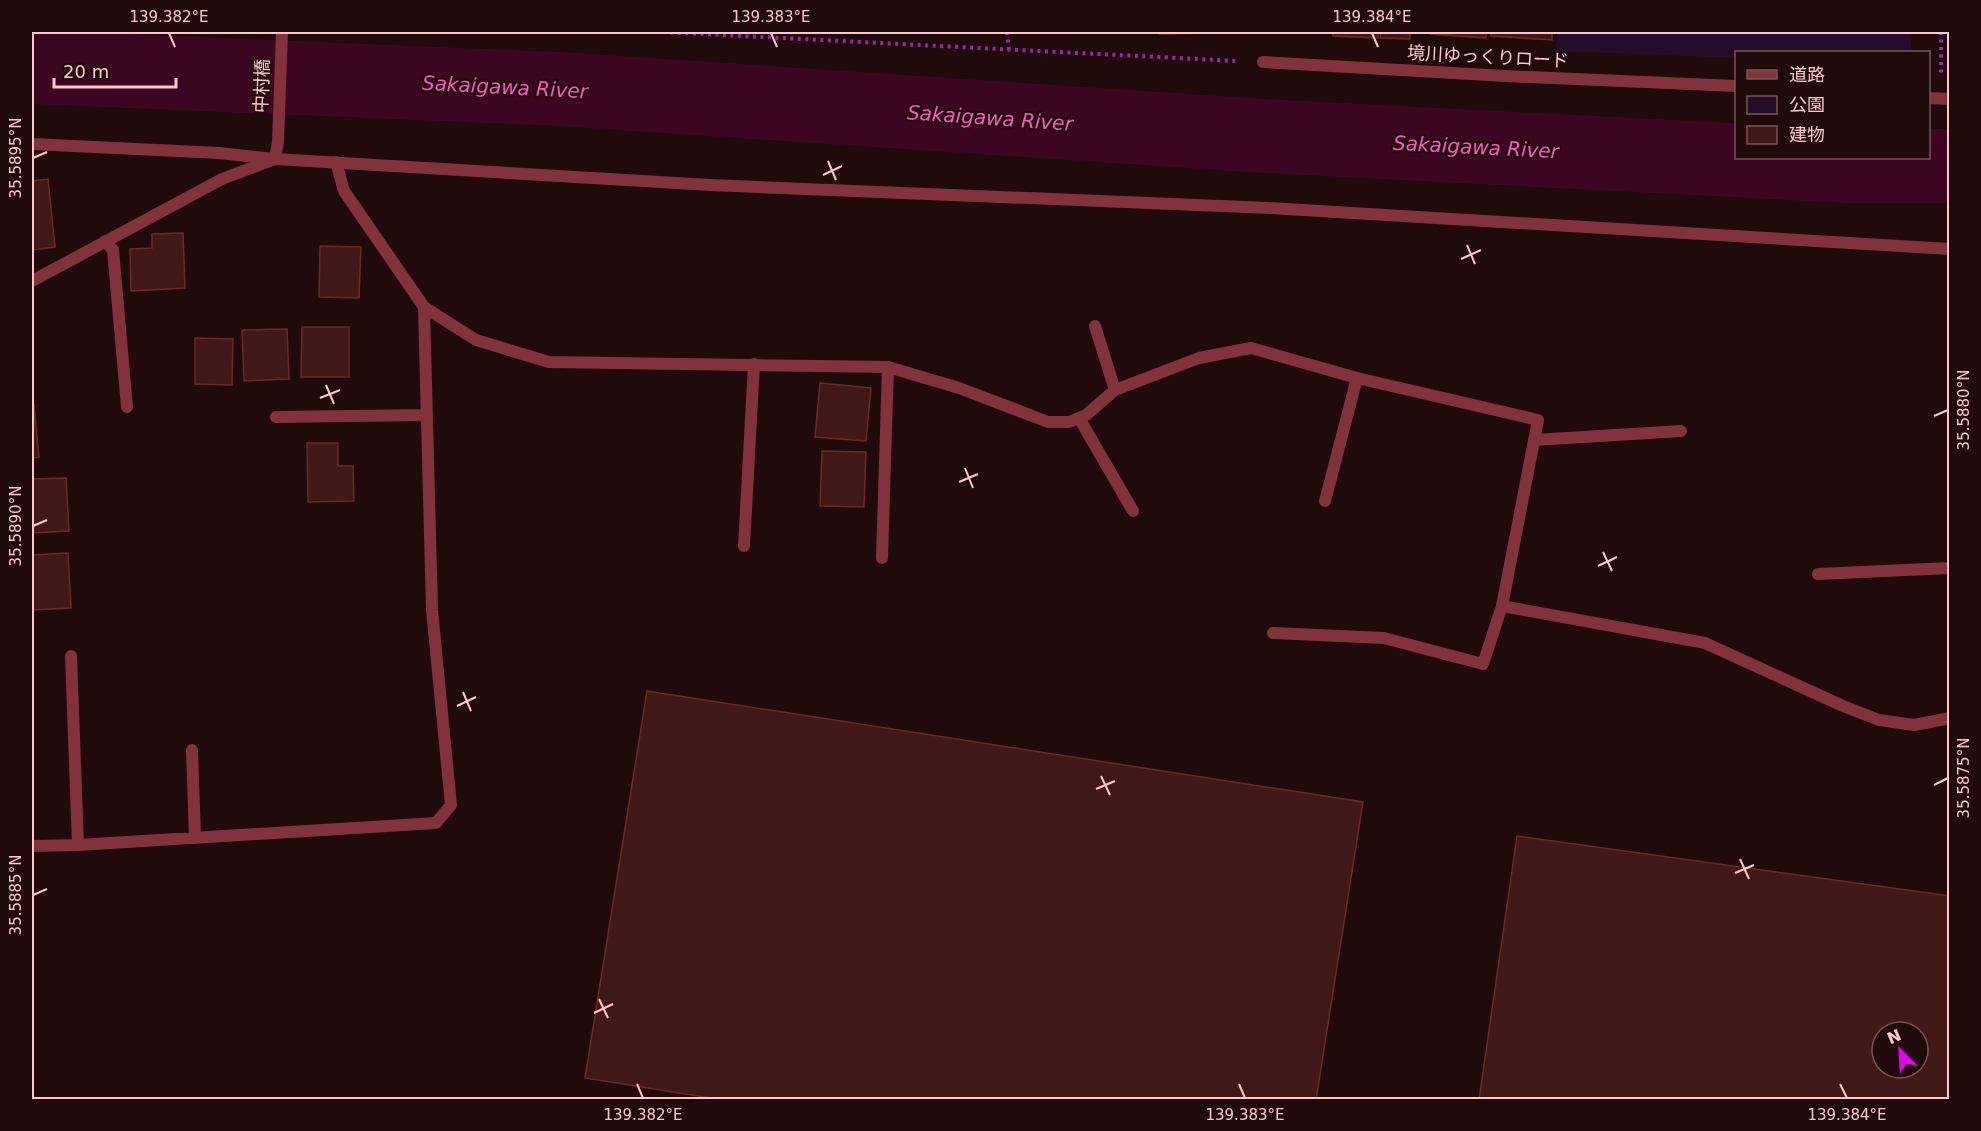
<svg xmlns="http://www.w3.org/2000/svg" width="1981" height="1131" font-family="'DejaVu Sans','Noto Sans JP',sans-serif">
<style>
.green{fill:#230d28}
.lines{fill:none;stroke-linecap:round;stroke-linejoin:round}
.river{stroke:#3c0521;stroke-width:74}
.building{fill:#401815;stroke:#6e2925;stroke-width:1.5;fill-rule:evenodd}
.path{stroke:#9824b6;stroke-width:4;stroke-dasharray:3 4.5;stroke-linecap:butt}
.lane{stroke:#81323a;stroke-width:12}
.street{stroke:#81323a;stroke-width:12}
.ticks{fill:none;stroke:#ffc7c9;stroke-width:2}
.labels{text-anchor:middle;stroke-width:4.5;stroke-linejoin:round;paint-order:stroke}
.street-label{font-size:18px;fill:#ffc7c9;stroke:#1e0b0a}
.water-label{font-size:20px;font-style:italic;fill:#ff55c9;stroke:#1e0b0a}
.neatline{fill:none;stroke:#ffc7c9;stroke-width:2}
.ticks-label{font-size:15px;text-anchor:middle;fill:#ffc7c9}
</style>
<rect width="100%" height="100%" fill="#1e0b0a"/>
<path class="green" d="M1557,32H1911V52H1736V58L1556,51Z"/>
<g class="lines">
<path class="river" d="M32,67L559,89L1264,136L1847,166H1950"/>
</g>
<path class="building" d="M1160,32H1209V33L1160,34Z
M1333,32H1378V38L1333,36Z
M1381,32H1410V39L1380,38Z
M1431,32H1486V38L1430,34Z
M1491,32H1552V40L1491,36Z
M48,179L55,247L32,250V181Z
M183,233L185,288L131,291L130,249L152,248V234Z
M320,246L361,247L359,298L319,297Z
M302,327H349V377H301Z
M287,329L289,379L244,381L242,330Z
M195,338L233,339L232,385L195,384Z
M820,383L871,388L866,441L815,437Z
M34,405L39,457L32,458V406Z
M307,443H338V466H353L354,501L308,502Z
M822,451L866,452L864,507L820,506Z
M66,478L69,531L32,533V479Z
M68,553L71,608L32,610V555Z
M647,691L1363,802L1316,1100H723L585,1078Z
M1517,836L1950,896V1100H1479ZM1882,1032H1918V1068H1882Z"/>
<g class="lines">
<path class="path" d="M663,32L1237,61
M1007,32L1009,50
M1941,32V73"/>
<path class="lane" d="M1263,62L1505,76L1736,86
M1928,98L1950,99
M105,241L113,250L127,407
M1095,326L1115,390
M276,417L426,415
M1079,418L1133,511
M1534,440L1681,431
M1325,501L1357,378
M744,546L754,364
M882,558L888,367
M1818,574L1950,568
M1273,633L1384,638L1483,664L1502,606
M71,656L78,845
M192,750L195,838
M32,846L78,845L436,823L451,805L432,610L424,307"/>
<path class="street" d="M32,144L219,153L275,159L710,185L1269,208L1950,249
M336,162L344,191L424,307L476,340L549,362L888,367L959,388L1048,422H1069L1086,415L1115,390L1199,358L1251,348L1357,378L1538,420L1502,606L1705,643L1843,706L1879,720L1914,725L1950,718
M32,281L222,179L275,159L278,142L282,32"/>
</g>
<path class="ticks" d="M169,33L175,47M771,33L777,47M1372,33L1378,47M33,158L47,152M828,161L836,180M823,175L842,166M1467,245L1475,264M1461,259L1481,250M326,385L334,404M320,398L340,390M1934,416L1948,410M965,468L973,488M959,482L978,474M33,526L47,520M1603,552L1612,571M1598,566L1617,557M463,692L471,711M457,706L476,697M1101,776L1110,795M1934,785L1948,778M1096,789L1115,781M1740,859L1749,879M1735,873L1754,865M33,895L47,889M599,999L608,1018M594,1013L613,1004M637,1084L643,1098M1239,1084L1245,1098M1840,1084L1847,1098"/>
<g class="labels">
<g class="street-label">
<text transform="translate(1488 57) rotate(3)" y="6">境川ゆっくりロード</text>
<text transform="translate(262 86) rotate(-88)" y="6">中村橋</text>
</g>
<g class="water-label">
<text transform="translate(505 87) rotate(3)" y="7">Sakaigawa River</text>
<text transform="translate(990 118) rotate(4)" y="7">Sakaigawa River</text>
<text transform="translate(1476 147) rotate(3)" y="7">Sakaigawa River</text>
</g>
</g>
<rect width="1981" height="1131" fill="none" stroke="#1e0b0a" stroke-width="66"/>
<rect x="1735" y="51" width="195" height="108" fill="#1e0b0a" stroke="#785656" stroke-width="1.5"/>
<rect x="1747" y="70" width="30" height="9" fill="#81323a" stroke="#785656" stroke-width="1.5"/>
<text x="1789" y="81" font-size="18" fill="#ffc7c9">道路</text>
<rect x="1747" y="96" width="30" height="18" fill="#230d28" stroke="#785656" stroke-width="1.5"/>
<text x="1789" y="111" font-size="18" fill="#ffc7c9">公園</text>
<rect x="1747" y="126" width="30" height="18" fill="#401815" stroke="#785656" stroke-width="1.5"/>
<text x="1789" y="141" font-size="18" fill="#ffc7c9">建物</text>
<g transform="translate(1900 1050) rotate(336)"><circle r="28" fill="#1e0b0a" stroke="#785656" stroke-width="1.5"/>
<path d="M0-4.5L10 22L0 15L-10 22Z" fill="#e700f2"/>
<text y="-9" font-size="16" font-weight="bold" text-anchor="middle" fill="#ffc7c9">N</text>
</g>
<path d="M54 78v9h122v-9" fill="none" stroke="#ffc7c9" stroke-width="3"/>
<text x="63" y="78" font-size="18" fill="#ffc7c9" stroke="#1e0b0a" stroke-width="4.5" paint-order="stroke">20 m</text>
<rect x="33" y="33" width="1915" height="1065" class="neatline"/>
<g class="ticks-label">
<text x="169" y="22">139.382°E</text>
<text x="771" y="22">139.383°E</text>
<text x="1372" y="22">139.384°E</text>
<text transform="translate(16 158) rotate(-90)" y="5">35.5895°N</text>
<text transform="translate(1964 410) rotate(-90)" y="5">35.5880°N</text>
<text transform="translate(16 526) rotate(-90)" y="5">35.5890°N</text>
<text transform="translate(1964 778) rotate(-90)" y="5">35.5875°N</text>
<text transform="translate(16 895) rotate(-90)" y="5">35.5885°N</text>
<text x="643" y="1120">139.382°E</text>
<text x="1245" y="1120">139.383°E</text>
<text x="1847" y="1120">139.384°E</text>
</g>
</svg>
